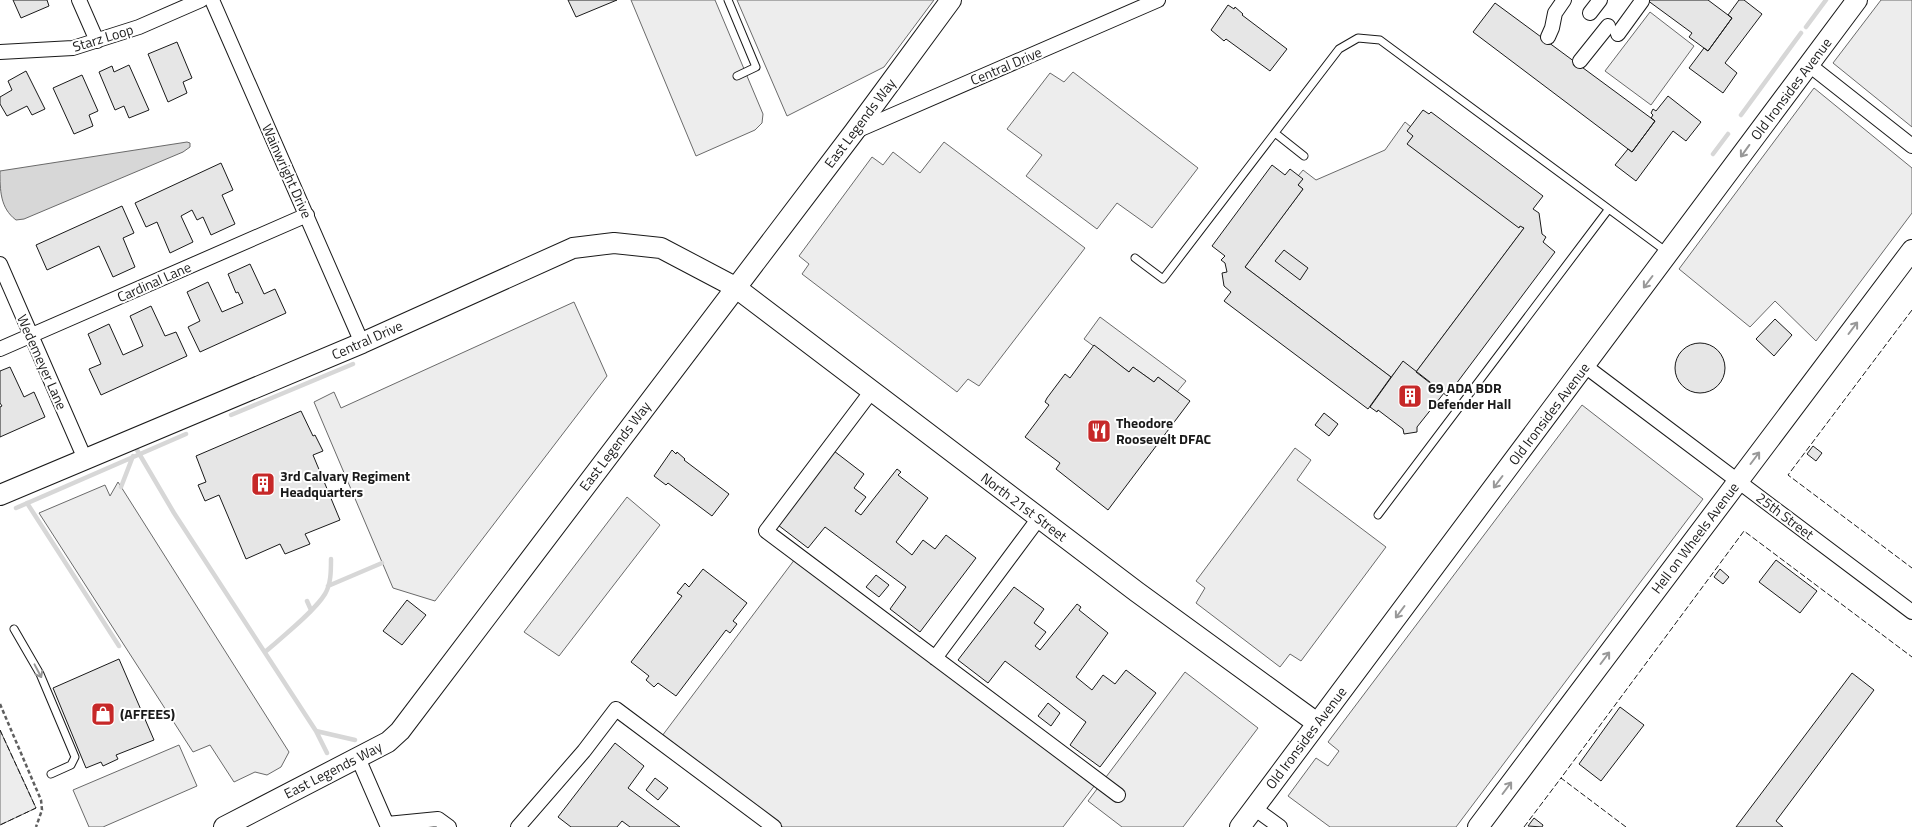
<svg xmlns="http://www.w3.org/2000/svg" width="1912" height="827" font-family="'Titillium Web',sans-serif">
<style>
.built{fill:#ededed;stroke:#6a6a6a}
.water{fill:#d7d7d7;stroke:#6a6a6a}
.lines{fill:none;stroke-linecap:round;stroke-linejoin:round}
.stream{stroke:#d7d7d7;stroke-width:4.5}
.building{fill:#e6e6e6;stroke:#1a1a1a}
.lane-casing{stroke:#1a1a1a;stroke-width:9}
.street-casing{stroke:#1a1a1a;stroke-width:16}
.secondary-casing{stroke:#1a1a1a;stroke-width:22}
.path{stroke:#5f5f5f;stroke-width:2.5;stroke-dasharray:4 2.5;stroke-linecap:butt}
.lane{stroke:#fff;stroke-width:7}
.street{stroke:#fff;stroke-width:14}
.secondary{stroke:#fff;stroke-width:20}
.fence{stroke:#1a1a1a;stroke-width:1;stroke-dasharray:6 2.5;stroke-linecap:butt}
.oneway{stroke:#989898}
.labels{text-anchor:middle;stroke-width:4;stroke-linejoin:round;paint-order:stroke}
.street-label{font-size:14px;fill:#1a1a1a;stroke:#fff}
.poi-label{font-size:14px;font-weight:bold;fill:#1a1a1a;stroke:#fff;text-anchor:start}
</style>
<rect width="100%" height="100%" fill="#fff"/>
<path class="built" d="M631,0H715L763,114L762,123L755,130L696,156Z
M737,0H934L884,67L787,116Z
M1881,0H1912V127L1833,63Z
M1650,12L1694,46L1651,105L1605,71Z
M1073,72L1198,168L1152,228L1117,203L1097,229L1026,176L1042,155L1007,129L1050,73L1064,82Z
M1814,88L1912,168V213L1816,341L1775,301L1750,327L1679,269Z
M1405,122L1411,127L1413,136L1408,144L1524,228L1416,372L1403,362L1391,377L1245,267L1303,189L1298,185L1302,179L1298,176L1303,170L1316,180L1385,150Z
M944,142L1085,248L979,386L968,379L957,392L802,274L809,264L799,256L872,157L883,165L893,152L920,173Z
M574,302L607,376L435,601L393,588L314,402L334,392L341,408Z
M1100,317L1186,381L1177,392L1158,377L1154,382L1133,367L1129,372L1084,339Z
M1582,405L1703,499L1456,827H1330L1288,796L1316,758L1328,766L1339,751L1328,742Z
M1295,448L1311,460L1297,480L1386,547L1301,661L1290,654L1280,667L1196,603L1205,588L1196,581Z
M118,482L289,752L281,767L267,775L255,772L234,782L210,745L193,752L39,513L105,485L110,496Z
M627,497L660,525L559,656L524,632Z
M795,559L1095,785L1063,827H783L662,736Z
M1185,672L1258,728L1183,827H1122L1088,801Z
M0,730L36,808L0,825Z
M179,745L197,786L103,827H89L73,790Z"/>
<path class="water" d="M187,142L190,143V147L183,152L24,219L16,220C0,208 0,190 0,171Z"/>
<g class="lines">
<path class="stream" d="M1806,27L1826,0
M1741,115L1801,33
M1713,154L1728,134
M231,415L353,364
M137,450L174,513L316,731L327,753
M121,487L133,456
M27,503L119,646
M16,508L186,434
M328,586L382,563
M307,601L311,610
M265,652C281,638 314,612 325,594C331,584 331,571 331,559
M316,731L355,740"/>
</g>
<path class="building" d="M13,0H47L49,6L21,18Z
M568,0H617L576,17Z
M1647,0H1708L1732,18L1708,51L1689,37L1692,33Z
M1739,0H1744L1762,14L1725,63L1737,73L1723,93L1689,68L1704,48L1708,51L1732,18L1728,15Z
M1495,3L1655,121L1632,152L1473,32Z
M1228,5L1234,9L1235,7L1243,14L1242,15L1287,49L1270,71L1226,39L1224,41L1211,30Z
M177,42L192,78L183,82L187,93L168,102L148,54Z
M129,65L149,110L129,118L124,106L115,110L99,72L112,66L114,72Z
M26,71L45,109L32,115L27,106L7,116L0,104V97L12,90L8,81Z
M82,75L98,111L89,115L93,126L74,134L53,88Z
M1668,96L1701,122L1686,141L1673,131L1636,181L1615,165L1628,149L1632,152L1655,121L1651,118L1653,115L1651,113L1653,109L1656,111Z
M1423,110L1429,114L1431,112L1543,196L1533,209L1539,213L1542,234L1546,237L1543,242L1555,252L1447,396L1416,372L1524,228L1520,226L1519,228L1407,144L1413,136L1407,131Z
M221,163L233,190L222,195L235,224L211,235L203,217L197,220L192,210L181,216L193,242L170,253L157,222L146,227L135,203Z
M1272,165L1285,175L1290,169L1303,179L1298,185L1303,189L1245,267L1391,377L1368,409L1224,301L1231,292L1224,286L1222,273L1227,272L1225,263L1221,260L1225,256L1212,246Z
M122,206L134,233L123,238L135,267L113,277L99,246L47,270L36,245Z
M1284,250L1308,268L1300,280L1275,261Z
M250,264L264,294L275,289L286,313L200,352L188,327L200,321L187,292L208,282L222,312L243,303L238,292L236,293L228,274Z
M151,306L165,336L176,332L187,356L101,395L89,369L101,364L88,334L109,324L123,355L143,346L130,316Z
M1775,319L1792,335L1774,356L1756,339Z
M1675 368a25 25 0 1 1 50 0a25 25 0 1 1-50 0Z
M1094,345L1129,372L1133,367L1154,382L1158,377L1190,401L1108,510L1056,469L1060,463L1025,437L1049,405L1045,402L1047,398L1065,374L1070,378Z
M1403,361L1444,393L1417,427V432L1404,434L1403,429L1378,410L1377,412L1370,407Z
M10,367L24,397L34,392L45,417L0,437V407L2,406L0,403V371Z
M301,411L313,436L315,435L323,451L313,455L340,520L305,534L310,544L285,554L280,544L246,559L219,495L205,501L198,485L206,482L196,456Z
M1324,413L1338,424L1329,436L1315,425Z
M1813,446L1822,453L1816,461L1807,454Z
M672,450L676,454L677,452L685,459L684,460L729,494L712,516L668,483L666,485L654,476Z
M834,451L864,474L854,488L866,497L855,511L861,515L897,469L901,472L898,475L928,498L896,542L912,555L923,540L935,549L946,535L976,558L920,632L890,609L906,587L825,527L808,548L778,525Z
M1776,560L1817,591L1800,613L1759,582Z
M703,569L747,603L733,621L737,624L730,633L726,630L676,696L658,683L654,687L646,680L649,676L631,662L682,596L677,593L685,583L689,587Z
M1720,569L1729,577L1723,584L1714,577Z
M876,575L889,585L879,597L866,587Z
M1014,587L1044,609L1034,623L1046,632L1035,646L1040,650L1077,604L1081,607L1079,610L1108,633L1076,677L1092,690L1103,675L1115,684L1126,670L1156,693L1100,767L1070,745L1086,722L1005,661L988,683L958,660Z
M407,600L426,615L402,645L383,631Z
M119,659L154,740L116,755L118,759L103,766L101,762L86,768L53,688Z
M1852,673L1874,690L1776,821L1783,827H1736Z
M1048,703L1060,713L1051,726L1038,716Z
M1620,707L1644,725L1601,781L1579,764Z
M615,743L644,766L628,788L680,827H630L622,821L617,827H571L558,817Z
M655,778L668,788L658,800L646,790Z
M1534,818L1543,825L1542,827L1528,826Z"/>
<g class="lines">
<g class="lane-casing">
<path id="lane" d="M728,0L756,67L737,76
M1275,133L1304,156
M1135,258L1163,279L1339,49L1358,38L1380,40L1667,252
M1378,515L1608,210
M14,629L40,674L75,757L71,765L51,774"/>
</g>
<g class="street-casing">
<path id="street" d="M79,0L97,41
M212,0L362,343
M1590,13L1600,0
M1618,34L1642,1
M1548,37L1552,28L1555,13L1564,0
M0,52L73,48L139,27L201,0
M1580,61L1608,26
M1808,64L1912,146
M856,131L1158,0
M0,264L85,459
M0,349L307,215
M1585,366L1912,612
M871,392L766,531L1118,795
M935,658L1039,518
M358,758L388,827
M1254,808L1280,827
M387,824L438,819L449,827
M518,827L584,751L616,709L774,827"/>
</g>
<g class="secondary-casing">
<path id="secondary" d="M0,495L362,343L573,248L614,243L661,248L735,287L1137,592L1317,723
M224,827L388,742L400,731L854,132L951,0
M1240,827L1857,0
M1478,827L1912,250"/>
</g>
<path class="path" d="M0,704L41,800L42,810L36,827"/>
<use href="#lane" class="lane"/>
<use href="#street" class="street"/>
<use href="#secondary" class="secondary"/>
<path class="fence" d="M1912,310L1788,475L1912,568
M0,730L36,808L0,825
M1524,827L1561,778L1562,779
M1626,827L1561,778L1744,531L1912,657"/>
</g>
<defs><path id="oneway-shaft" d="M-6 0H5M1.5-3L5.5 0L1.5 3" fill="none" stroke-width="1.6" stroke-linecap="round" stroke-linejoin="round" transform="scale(1.25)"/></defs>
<g class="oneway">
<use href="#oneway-shaft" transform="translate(1745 151) rotate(126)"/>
<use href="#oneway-shaft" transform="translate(1648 282) rotate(127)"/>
<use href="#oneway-shaft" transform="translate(1853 328) rotate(-53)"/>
<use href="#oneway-shaft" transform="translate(1755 458) rotate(-53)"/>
<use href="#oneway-shaft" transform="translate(1498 482) rotate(127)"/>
<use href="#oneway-shaft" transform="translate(1400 612) rotate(127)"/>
<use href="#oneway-shaft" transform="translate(1605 658) rotate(-53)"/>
<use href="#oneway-shaft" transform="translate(38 671) rotate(62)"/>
<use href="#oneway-shaft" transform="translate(1507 788) rotate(-53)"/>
</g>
<defs>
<g id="building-square" transform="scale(1.25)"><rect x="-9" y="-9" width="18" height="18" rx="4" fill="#c62828" stroke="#fff"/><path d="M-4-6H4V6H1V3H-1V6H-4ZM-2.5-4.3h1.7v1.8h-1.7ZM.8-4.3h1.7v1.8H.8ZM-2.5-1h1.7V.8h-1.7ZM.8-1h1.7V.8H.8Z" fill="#fff"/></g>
<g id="restaurant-square" transform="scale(1.25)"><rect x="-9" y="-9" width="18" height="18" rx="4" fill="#c62828" stroke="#fff"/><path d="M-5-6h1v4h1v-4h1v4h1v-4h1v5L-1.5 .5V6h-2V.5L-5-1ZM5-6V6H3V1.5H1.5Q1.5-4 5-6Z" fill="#fff"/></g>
<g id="shop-square" transform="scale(1.25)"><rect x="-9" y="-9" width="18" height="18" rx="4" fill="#c62828" stroke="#fff"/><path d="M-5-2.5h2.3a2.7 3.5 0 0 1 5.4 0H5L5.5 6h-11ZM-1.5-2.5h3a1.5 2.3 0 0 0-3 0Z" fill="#fff"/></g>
</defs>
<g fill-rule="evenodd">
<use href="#building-square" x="1410" y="396"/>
<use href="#restaurant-square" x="1099" y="431"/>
<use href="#building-square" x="263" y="484"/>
<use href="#shop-square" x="103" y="714"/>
</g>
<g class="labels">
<g class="street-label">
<text transform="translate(103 38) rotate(-17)" y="5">Starz Loop</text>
<text transform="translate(1006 66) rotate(-23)" y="5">Central Drive</text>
<text transform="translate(1791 89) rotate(-53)" y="5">Old Ironsides Avenue</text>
<text transform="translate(860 123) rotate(-53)" y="5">East Legends Way</text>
<text transform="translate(287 171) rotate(66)" y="5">Wainwright Drive</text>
<text transform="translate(154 282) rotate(-24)" y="5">Cardinal Lane</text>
<text transform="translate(367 340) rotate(-24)" y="5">Central Drive</text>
<text transform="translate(42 362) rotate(66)" y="5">Wedemeyer Lane</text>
<text transform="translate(1549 414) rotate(-53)" y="5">Old Ironsides Avenue</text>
<text transform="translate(615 446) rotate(-53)" y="5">East Legends Way</text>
<text transform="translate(1024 507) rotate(37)" y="5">North 21st Street</text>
<text transform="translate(1785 516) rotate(37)" y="5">25th Street</text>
<text transform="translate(1695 538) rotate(-53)" y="5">Hell on Wheels Avenue</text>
<text transform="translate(1306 738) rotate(-53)" y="5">Old Ironsides Avenue</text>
<text transform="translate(333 770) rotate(-27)" y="5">East Legends Way</text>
</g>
<g class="poi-label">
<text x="1428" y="393">69 ADA BDR<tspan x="1428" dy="16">Defender Hall</tspan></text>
<text x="1116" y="428">Theodore<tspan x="1116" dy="16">Roosevelt DFAC</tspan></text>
<text x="280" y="481">3rd Calvary Regiment<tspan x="280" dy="16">Headquarters</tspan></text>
<text x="120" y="719">(AFFEES)</text>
</g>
</g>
</svg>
